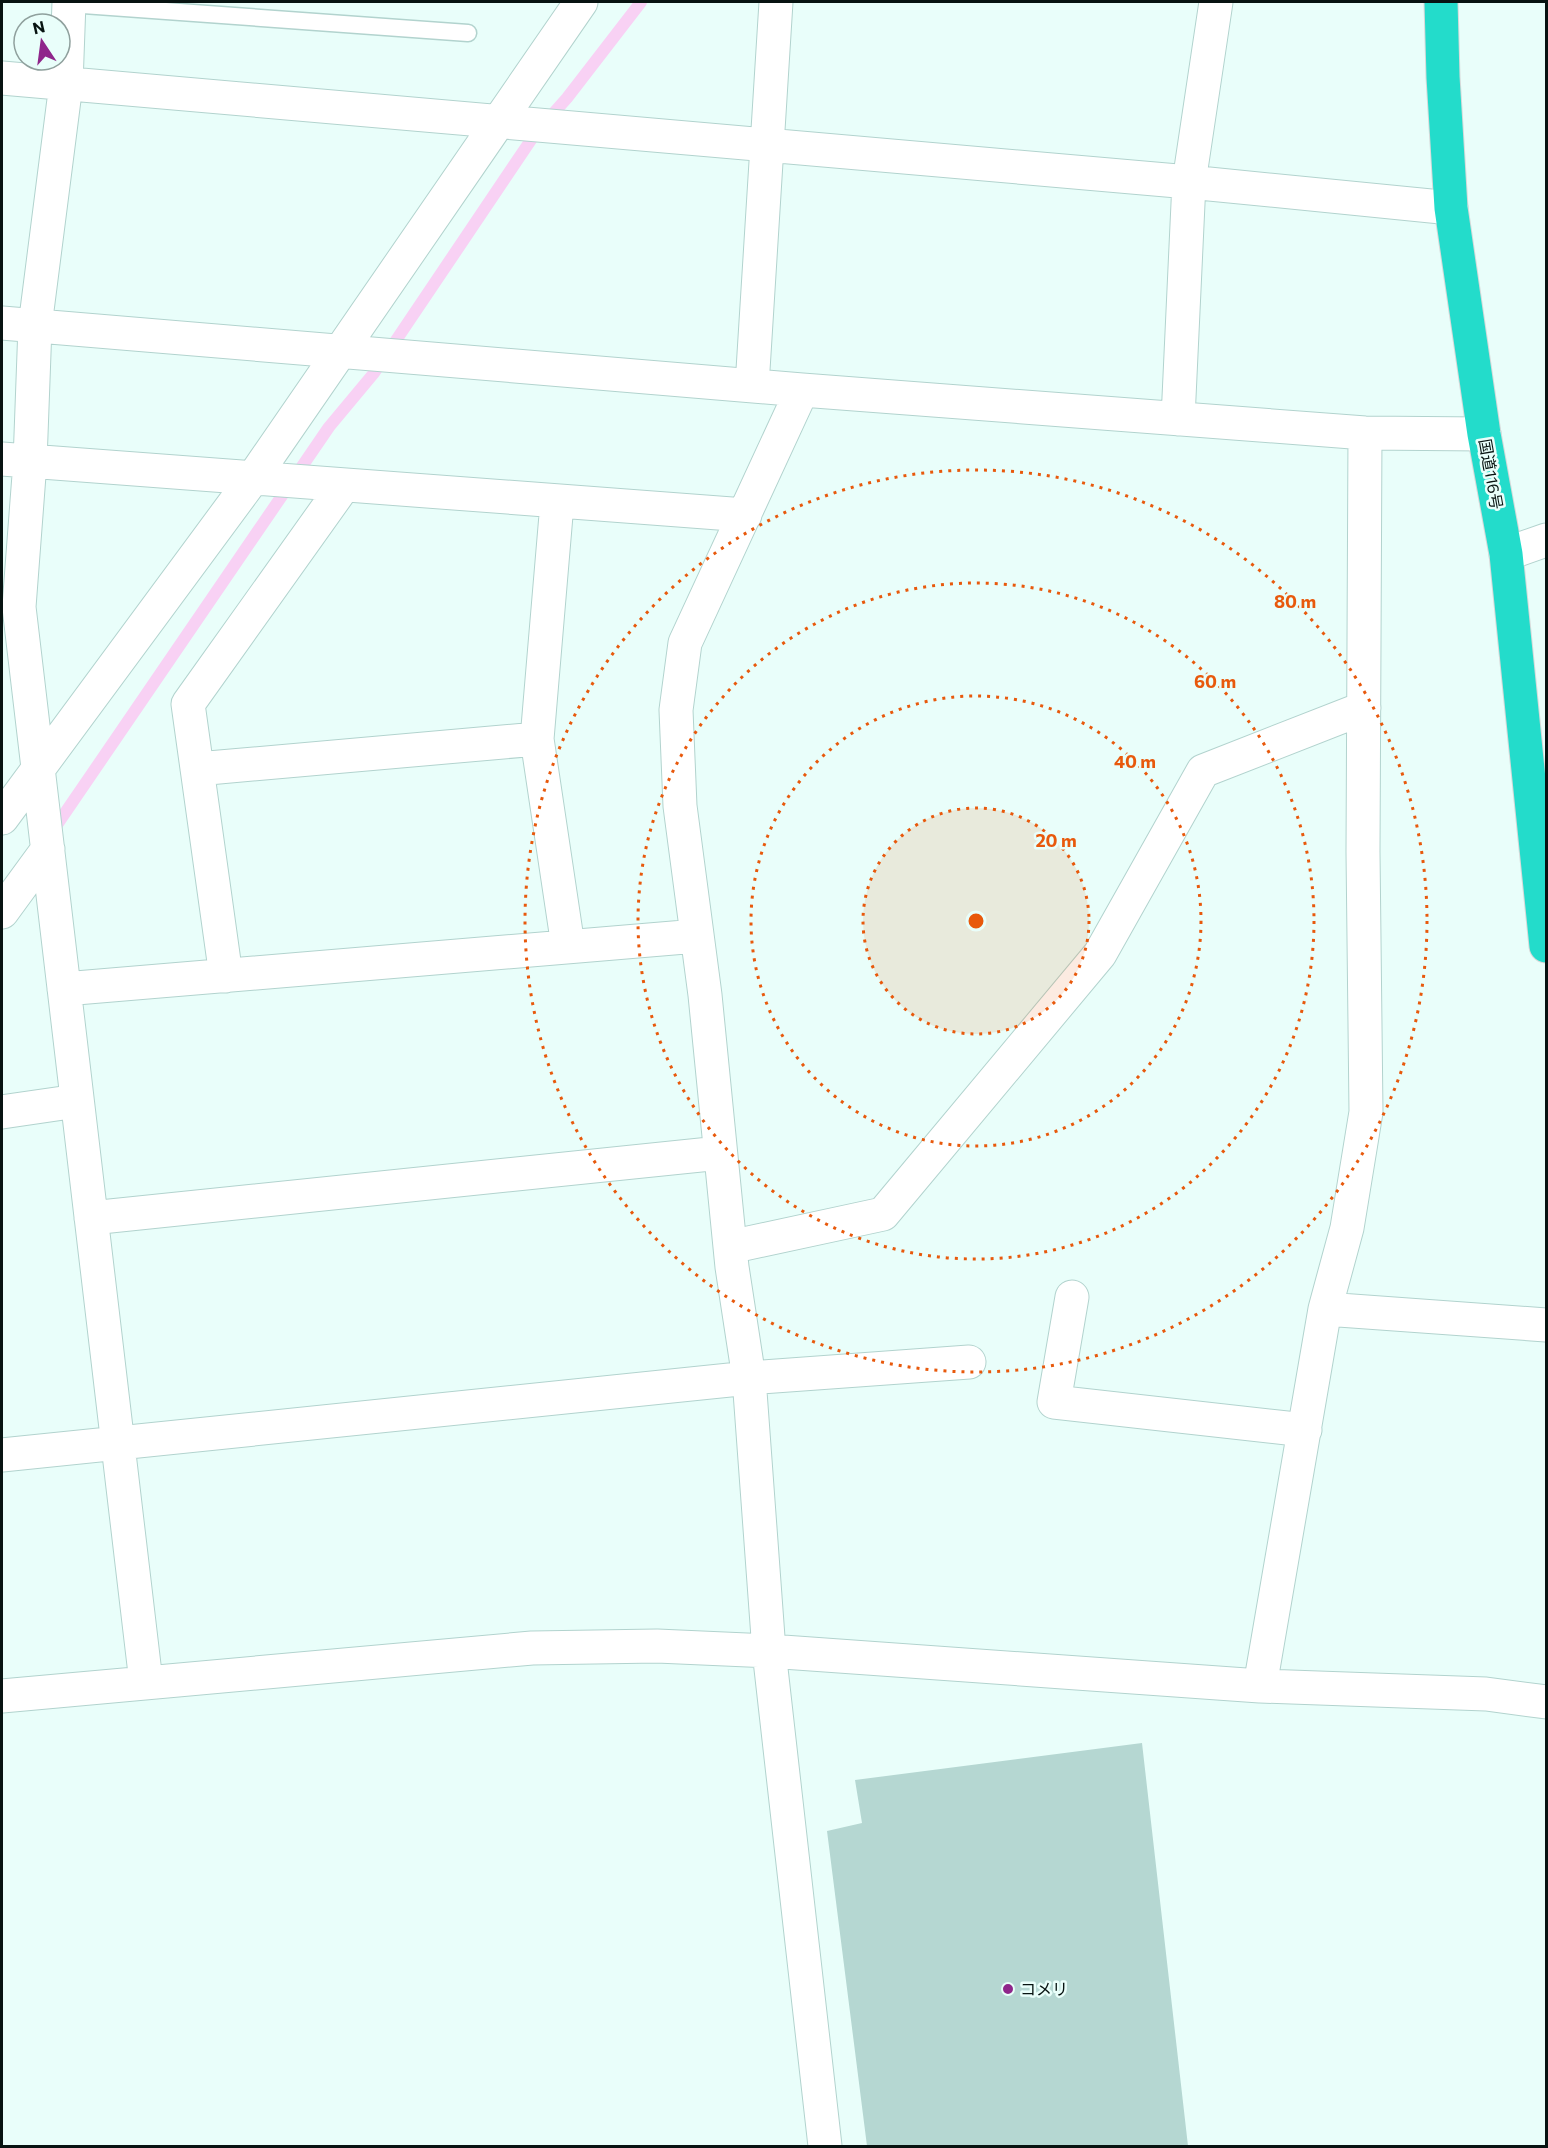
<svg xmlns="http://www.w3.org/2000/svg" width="1548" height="2148" font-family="Commissioner,'Noto Sans JP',sans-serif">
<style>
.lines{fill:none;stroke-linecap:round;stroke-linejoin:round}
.stream{stroke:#f8d1f4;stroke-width:12}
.building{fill:#b5d7d2}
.lane-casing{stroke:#b2d3ce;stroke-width:19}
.street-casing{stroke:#b2d3ce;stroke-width:35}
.highway-casing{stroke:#d7d9d9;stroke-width:35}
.lane{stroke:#fff;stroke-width:16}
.street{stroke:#fff;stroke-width:33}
.highway{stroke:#23dccb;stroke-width:33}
.ring{fill:none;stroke:#e8590c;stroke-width:3;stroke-dasharray:3 6}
.poi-dot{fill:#8f268b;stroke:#e9fefa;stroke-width:2}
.labels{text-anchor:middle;stroke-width:5;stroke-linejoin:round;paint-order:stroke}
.street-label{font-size:16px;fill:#071311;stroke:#e9fefa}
.poi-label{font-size:16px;fill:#071311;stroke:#e9fefa;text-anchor:start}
.centre{fill:#e8590c;stroke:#e9fefa;stroke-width:3}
.ring-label{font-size:18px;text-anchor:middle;font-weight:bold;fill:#e8590c;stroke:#e9fefa;stroke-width:5;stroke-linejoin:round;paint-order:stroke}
</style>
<rect width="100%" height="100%" fill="#e9fefa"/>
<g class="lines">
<path class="stream" d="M52,832L329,427L374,373L535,134L567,98L641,2"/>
</g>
<path class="building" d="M1142,1743L1188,2146H867L827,1831L862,1823L855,1780Z"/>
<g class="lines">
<g class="lane-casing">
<path id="lane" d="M69,4L468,33"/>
</g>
<g class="street-casing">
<path id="street" d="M69,2L66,84L35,326L30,462L19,607L146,1682
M2,78L1189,182L1451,208
M2,323L802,390L1365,433L1484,434
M752,386L776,2
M802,390L685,643L676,710L680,806L705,995L732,1267L749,1378L769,1651L825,2146
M1178,419L1189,182L1216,2
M2,459L745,515
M556,515L537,739L568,946
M1506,554L1546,540
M197,769L537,739
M2,818L253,478L581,2
M2,912L48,849
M226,976L188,704L344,485
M64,989L697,936
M2,1112L77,1101
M91,1218L720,1153
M730,1247L883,1214L1100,954L1203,771L1364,708
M1072,1297L1054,1402L1305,1430
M1325,1309L1347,1228L1366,1112L1363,852L1365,433
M2,1455L749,1378L969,1362
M1260,1686L1325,1309L1546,1325
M2,1696L532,1648L657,1646L769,1651L1260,1686L1486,1694L1546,1702"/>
</g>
<g class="highway-casing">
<path id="highway" d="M1441,2L1443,77L1451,208L1484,434L1506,554L1546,946"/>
</g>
<use href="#lane" class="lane"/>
<use href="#street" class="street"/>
<use href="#highway" class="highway"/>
</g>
<circle cx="976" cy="921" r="113" fill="#e8590c" fill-opacity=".12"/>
<g class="ring">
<circle cx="976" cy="921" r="113"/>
<circle cx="976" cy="921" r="225"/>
<circle cx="976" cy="921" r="338"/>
<circle cx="976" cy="921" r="451"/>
</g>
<circle class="poi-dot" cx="1008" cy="1989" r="6"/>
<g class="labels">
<g class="street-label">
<text transform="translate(1491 474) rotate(80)" y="6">国道116号</text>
</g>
<g class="poi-label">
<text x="1020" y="1995">コメリ</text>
</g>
</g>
<circle cx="976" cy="921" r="9" class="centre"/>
<g class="ring-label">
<text x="1295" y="608">80 m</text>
<text x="1215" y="688">60 m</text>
<text x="1135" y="768">40 m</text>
<text x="1056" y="847">20 m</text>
</g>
<rect width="1548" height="2148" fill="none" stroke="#071311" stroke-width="6"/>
<g transform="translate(42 42) rotate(347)"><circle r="28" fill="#e9fefa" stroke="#8fa09d" stroke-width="1.5"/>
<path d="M0-4.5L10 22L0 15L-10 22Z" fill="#8f268b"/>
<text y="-9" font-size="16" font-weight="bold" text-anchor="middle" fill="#071311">N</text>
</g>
</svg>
